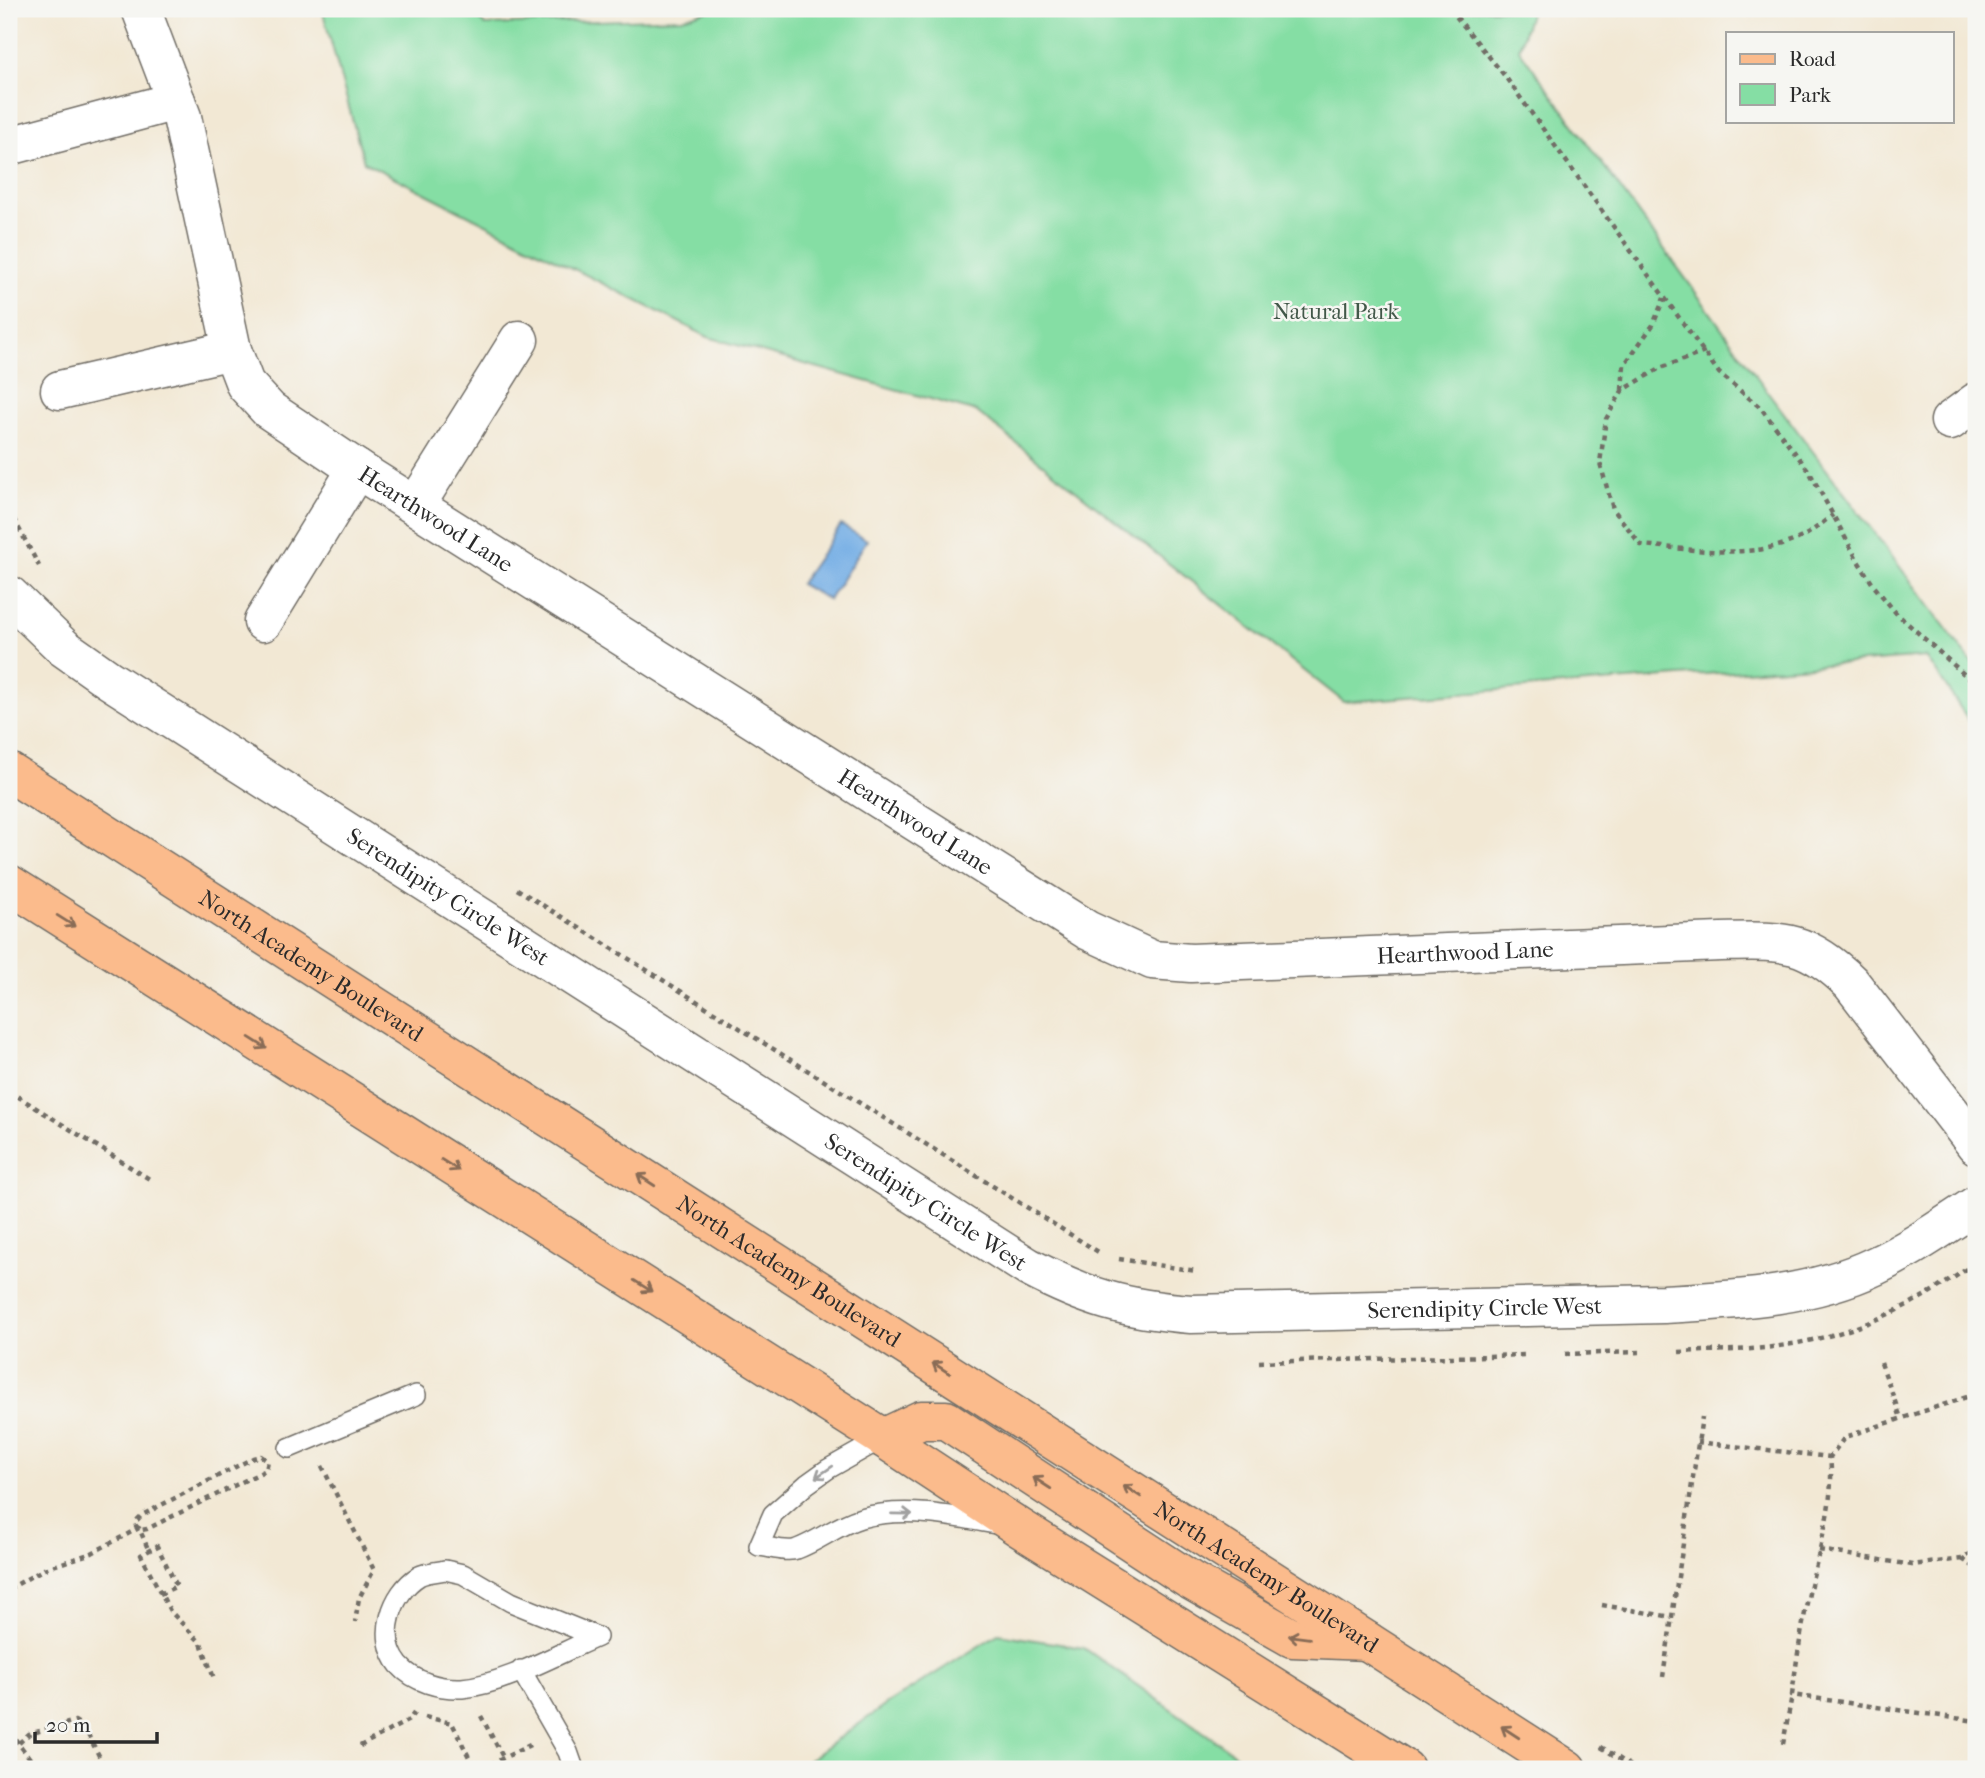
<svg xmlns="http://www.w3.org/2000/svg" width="1985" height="1778" font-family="'IM FELL French Canon',serif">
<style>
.green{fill:#85dea4;stroke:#588468;stroke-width:2}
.water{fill:#75aee5;stroke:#506c88;stroke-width:2}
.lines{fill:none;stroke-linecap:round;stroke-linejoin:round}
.service-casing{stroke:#716d66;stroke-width:22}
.minor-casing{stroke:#716d66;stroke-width:41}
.primary-casing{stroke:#716d66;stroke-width:41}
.trunk-casing{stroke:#716d66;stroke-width:41}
.path{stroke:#716d66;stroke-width:4.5;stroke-dasharray:5 5;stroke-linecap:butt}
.service{stroke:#fff;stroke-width:19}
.minor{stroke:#fff;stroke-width:38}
.primary{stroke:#fbbb8c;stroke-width:38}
.trunk{stroke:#fbbb8c;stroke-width:38}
.oneway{stroke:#896c57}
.oneway2{stroke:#a0a0a0}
.labels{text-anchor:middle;stroke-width:5;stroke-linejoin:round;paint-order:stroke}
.park-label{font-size:23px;fill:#425849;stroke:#f6f6f2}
.street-label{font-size:23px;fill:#2b2b2b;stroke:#f6f6f2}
</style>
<rect width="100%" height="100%" fill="#f6f6f2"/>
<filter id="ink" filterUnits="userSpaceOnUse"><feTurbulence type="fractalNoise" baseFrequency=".0143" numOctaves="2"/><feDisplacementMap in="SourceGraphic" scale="14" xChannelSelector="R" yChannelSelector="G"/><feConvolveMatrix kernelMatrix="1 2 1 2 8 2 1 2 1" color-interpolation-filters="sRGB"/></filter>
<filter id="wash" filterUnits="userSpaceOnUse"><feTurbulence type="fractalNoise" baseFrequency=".00686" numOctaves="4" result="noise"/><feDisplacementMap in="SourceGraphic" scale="28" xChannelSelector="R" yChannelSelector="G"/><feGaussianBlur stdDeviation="1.57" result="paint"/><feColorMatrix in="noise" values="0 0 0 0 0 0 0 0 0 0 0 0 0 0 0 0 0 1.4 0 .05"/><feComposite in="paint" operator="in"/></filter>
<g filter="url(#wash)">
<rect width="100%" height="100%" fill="#f2e8d4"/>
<path class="green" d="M322,9H470L485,25L682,18L713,9H1528L1531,10L1519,49L1765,388L1976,668V731L1926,657L1344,702L977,412L708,337L364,162Z
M998,1634L1084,1648L1256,1769H796L887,1704Z"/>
<path class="water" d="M841,525L867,540L829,600L800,584Z"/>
</g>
<g filter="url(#ink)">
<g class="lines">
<g class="service-casing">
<path id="service" d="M883,1438L828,1469L807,1484L773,1514L759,1546C770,1547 787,1553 797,1549C819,1541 837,1525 861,1518C903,1506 954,1516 996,1524
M289,1448L416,1395
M445,1570L463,1574L511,1602L597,1637C557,1654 505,1684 462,1688C440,1689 414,1682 399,1665C377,1638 391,1593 419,1576C426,1572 437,1572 445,1570Z
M521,1670L568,1752L574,1769"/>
</g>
<g class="minor-casing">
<g id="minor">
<path id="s1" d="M141,9L182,117L232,350L245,384L269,410L357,469L1087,930L1152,960L1191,963L1721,942C1782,941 1805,938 1851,983L1976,1145"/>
<path d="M9,146L176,101"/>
<path d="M60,390L232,350"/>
<path d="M1950,421L1976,402"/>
<path d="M416,505L519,340"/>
<path id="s2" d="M9,595L64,648L108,679L1028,1267C1087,1298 1125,1309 1191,1314L1664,1304C1735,1300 1810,1297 1875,1266C1911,1249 1943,1227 1976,1205"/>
<path d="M263,622L357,469"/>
</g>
</g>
<g class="primary-casing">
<path id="primary" d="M883,1438L921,1420H946L1190,1580L1292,1638L1367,1641"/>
</g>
<g class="trunk-casing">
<g id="trunk">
<path id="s3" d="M9,772L1567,1769"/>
<path d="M9,884L883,1438L1020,1528L1405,1769"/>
</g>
</g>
<path class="path" d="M1450,9L1504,75L1719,373L1761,408L1809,471L1858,561L1874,586L1896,613L1976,685
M1705,352L1660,368L1622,391L1606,419L1600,463L1613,509L1641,545C1693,549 1753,561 1802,537C1813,531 1823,522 1833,515
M1622,390L1624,365L1653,325L1664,298
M9,510L39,566
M517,889L1100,1253
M9,1091L151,1180
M1119,1259L1196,1271
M1679,1352C1715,1350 1751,1351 1786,1345C1857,1334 1919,1304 1976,1262
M1565,1354L1644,1352
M1259,1362L1527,1355
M1881,1363L1901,1418
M1976,1394L1845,1437L1830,1457C1836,1507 1815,1559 1806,1608C1800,1637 1796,1666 1792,1695L1976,1721
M1697,1442L1830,1457
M261,1456L268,1461L266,1470L147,1529L141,1530L136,1526L135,1522L142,1515L253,1458Z
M322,1466L374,1570L359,1598L355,1622
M1819,1550L1912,1565L1962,1559L1976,1550
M1962,1559L1976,1568
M9,1589L44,1569L92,1553L139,1528L149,1551
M160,1594L177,1586L157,1546L141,1555L170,1611L201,1643L215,1681
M1602,1605L1672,1617
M1663,1677L1702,1417
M481,1716L504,1759
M425,1717L452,1723L475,1769
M9,1731L38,1769
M19,1743L29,1734L75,1721L84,1727L106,1769
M1783,1744L1792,1695
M360,1746L409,1720L414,1713
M1601,1747L1636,1769
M481,1769L530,1745"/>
<use href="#service" class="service"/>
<use href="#minor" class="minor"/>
<use href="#primary" class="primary"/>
<use href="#trunk" class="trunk"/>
</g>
<defs><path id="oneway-shaft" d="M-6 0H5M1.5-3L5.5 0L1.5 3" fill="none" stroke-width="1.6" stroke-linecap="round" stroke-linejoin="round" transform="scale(1.75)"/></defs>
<g class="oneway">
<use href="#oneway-shaft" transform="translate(66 921) rotate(32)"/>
<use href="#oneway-shaft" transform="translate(258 1043) rotate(32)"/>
<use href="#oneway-shaft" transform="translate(450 1165) rotate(32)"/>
<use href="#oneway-shaft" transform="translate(646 1180) rotate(-147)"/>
<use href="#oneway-shaft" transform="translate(643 1286) rotate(32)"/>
<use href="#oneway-shaft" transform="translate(941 1368) rotate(-147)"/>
<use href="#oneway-shaft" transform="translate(1042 1483) rotate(-147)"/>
<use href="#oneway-shaft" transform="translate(1132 1491) rotate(-147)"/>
<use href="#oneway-shaft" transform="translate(1299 1637) rotate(-172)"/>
<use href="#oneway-shaft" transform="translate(1510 1732) rotate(-147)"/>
</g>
<g class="oneway2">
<use href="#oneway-shaft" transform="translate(824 1472) rotate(146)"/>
<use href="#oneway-shaft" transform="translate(902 1514) rotate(1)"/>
</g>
</g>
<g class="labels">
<g class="park-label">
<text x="1336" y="319">Natural Park</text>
</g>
<g class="street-label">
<text dy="8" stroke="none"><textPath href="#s1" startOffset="625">Hearthwood Lane</textPath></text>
<text dy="8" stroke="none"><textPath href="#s1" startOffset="1192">Hearthwood Lane</textPath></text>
<text dy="8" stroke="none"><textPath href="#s2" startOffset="534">Serendipity Circle West</textPath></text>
<text dy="8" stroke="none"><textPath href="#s1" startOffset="1780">Hearthwood Lane</textPath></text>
<text dy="8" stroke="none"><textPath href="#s3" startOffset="359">North Academy Boulevard</textPath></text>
<text dy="8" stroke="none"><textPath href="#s2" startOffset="1101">Serendipity Circle West</textPath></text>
<text dy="8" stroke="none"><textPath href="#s3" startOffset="926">North Academy Boulevard</textPath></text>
<text dy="8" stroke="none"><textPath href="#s2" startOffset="1687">Serendipity Circle West</textPath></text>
<text dy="8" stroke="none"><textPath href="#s3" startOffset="1493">North Academy Boulevard</textPath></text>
</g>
</g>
<rect width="1985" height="1778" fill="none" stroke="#f6f6f2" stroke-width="35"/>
<rect x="1726" y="32" width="228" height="91" fill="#f6f6f2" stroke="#a5a5a2" stroke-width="2"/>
<rect x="1740" y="54" width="35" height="10" fill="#fbbb8c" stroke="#a5a5a2" stroke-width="2"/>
<text x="1789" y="66" font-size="21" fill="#2b2b2b">Road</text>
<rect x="1740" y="84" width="35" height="21" fill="#85dea4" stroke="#a5a5a2" stroke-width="2"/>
<text x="1789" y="102" font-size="21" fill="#2b2b2b">Park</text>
<path d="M35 1732v10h122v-10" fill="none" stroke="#2b2b2b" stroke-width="3.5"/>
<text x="46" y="1732" font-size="21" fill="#2b2b2b" stroke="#f6f6f2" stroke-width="5" paint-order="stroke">20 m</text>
</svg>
